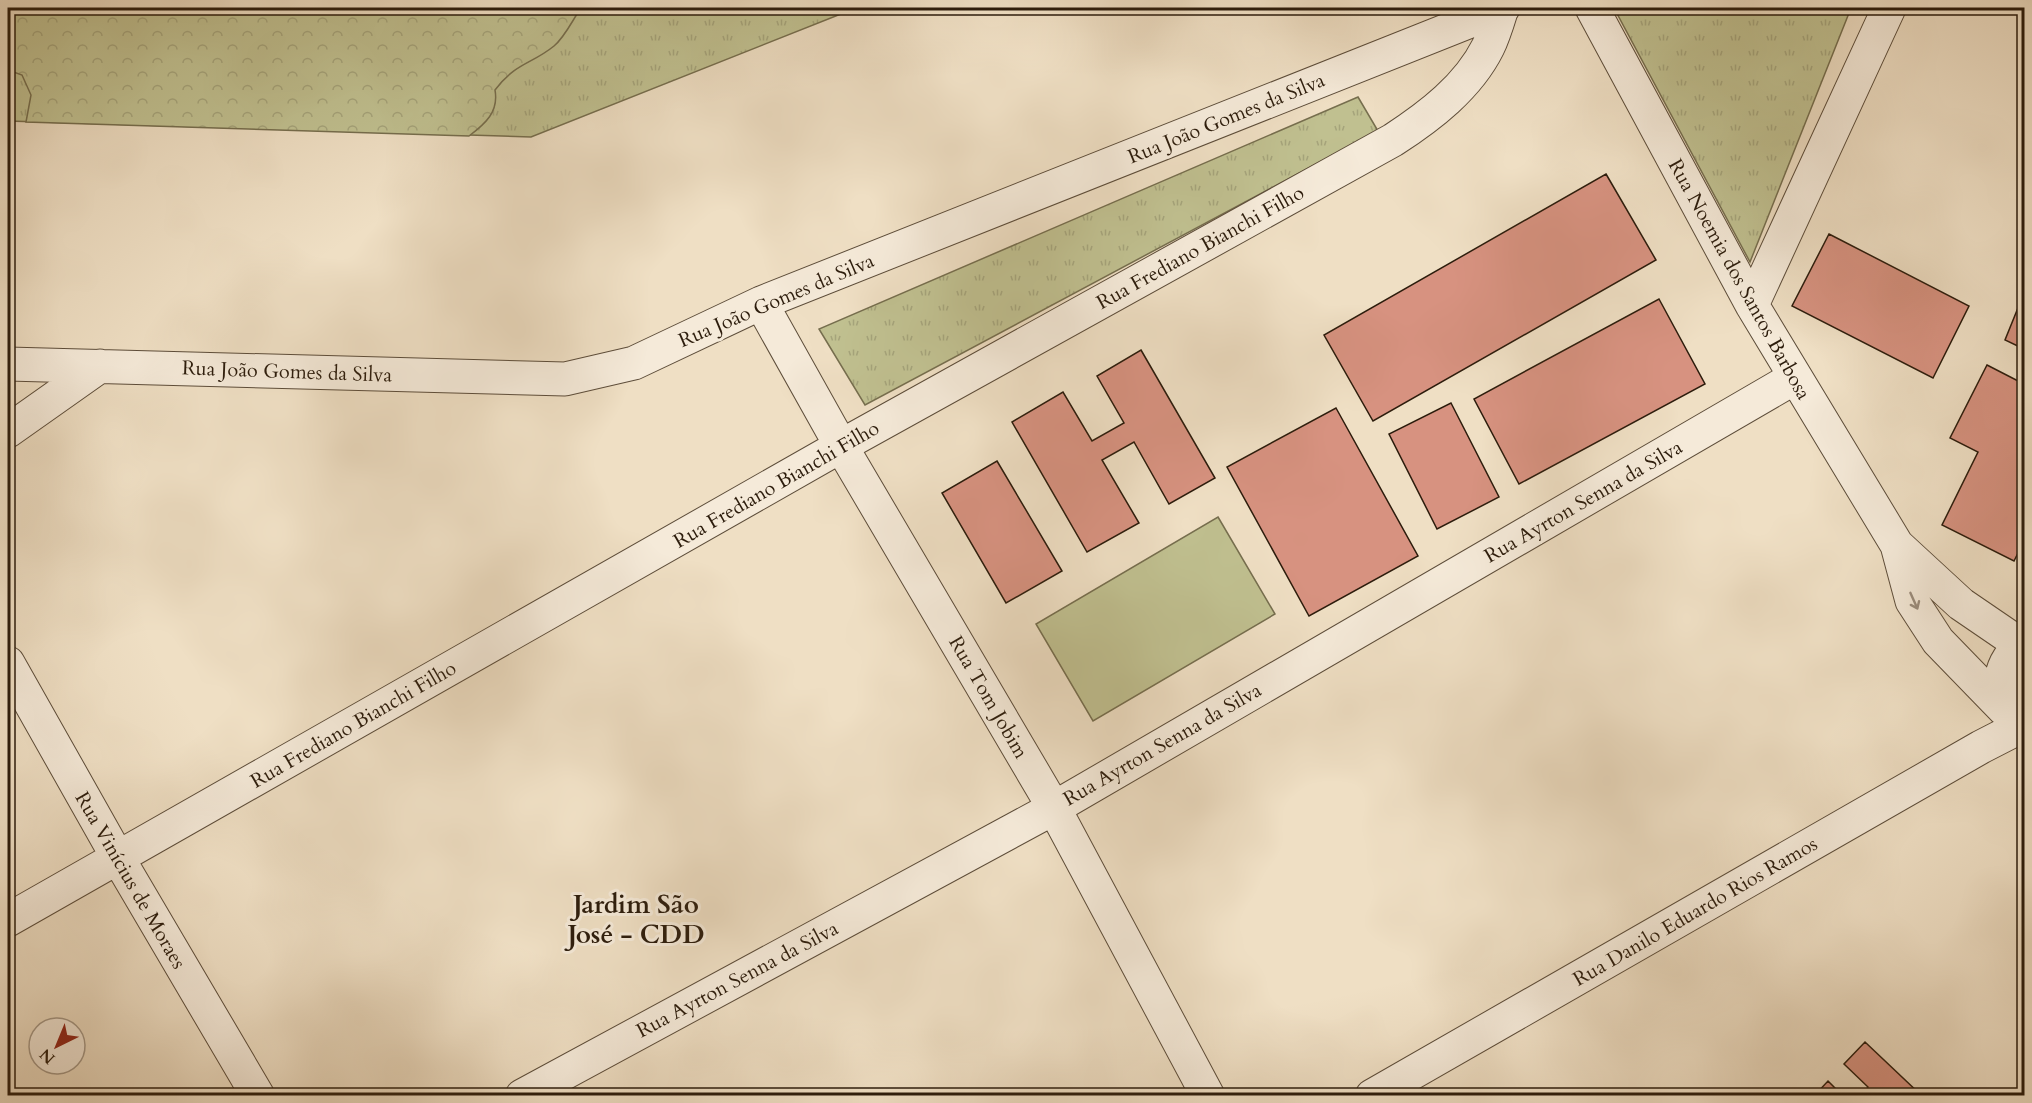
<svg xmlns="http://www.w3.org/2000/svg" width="2032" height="1103" font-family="Cardo,serif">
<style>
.grass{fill:url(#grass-tufts);stroke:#766e4e;stroke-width:1.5}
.forest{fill:url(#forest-crowns);stroke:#766e4e;stroke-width:1.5}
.garden{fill:#c0c090;stroke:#766e4e;stroke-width:1.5}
.building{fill:#d79280;stroke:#2c1c0c;stroke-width:1.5}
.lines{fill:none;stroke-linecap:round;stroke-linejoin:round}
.minor-casing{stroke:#5d4d3a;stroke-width:35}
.minor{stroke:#f5ead9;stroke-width:33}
.oneway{stroke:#9b8d7d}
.labels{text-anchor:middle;stroke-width:6;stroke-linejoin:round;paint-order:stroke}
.street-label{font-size:20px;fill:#2c1c0c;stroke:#f5ead9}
.district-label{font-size:26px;font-weight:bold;fill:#2c1c0c;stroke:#f5ead9}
</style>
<defs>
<pattern id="grass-tufts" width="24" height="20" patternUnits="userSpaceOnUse" patternTransform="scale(1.5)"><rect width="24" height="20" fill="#c0c090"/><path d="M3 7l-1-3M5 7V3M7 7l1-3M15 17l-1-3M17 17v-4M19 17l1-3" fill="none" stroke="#a5a47b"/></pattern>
<pattern id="forest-crowns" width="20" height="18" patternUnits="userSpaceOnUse" patternTransform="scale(1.5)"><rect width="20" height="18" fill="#c0c090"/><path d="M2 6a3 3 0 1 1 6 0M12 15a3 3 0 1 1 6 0" fill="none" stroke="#a5a47b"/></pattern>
</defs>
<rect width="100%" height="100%" fill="#efdfc4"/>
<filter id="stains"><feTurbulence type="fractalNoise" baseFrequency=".00333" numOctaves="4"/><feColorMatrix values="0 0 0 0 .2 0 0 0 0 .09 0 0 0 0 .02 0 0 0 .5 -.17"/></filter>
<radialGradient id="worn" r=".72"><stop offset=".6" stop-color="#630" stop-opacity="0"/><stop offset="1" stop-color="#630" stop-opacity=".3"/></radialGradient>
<path class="grass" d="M8,8H856L531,137L8,121Z
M1614,8H1851L1750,262Z
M1358,97L1378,131L865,405L819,329Z"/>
<path class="forest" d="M8,8H581C573,19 565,37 554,46C532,64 515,63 495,90C499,112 485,124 469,136L26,122L31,95L22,75L8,70Z"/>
<path class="garden" d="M1218,517L1275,614L1093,721L1036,624Z"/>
<path class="building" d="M1606,174L1656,260L1373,421L1324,335Z
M1829,234L1969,306L1933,378L1792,306Z
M2024,293V349L2005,340Z
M1659,299L1705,384L1519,484L1474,399Z
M1141,350L1215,478L1169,504L1134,442L1102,460L1139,523L1087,552L1012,422L1063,392L1092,441L1124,423L1097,376Z
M1987,365L2024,384V541L2014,561L1942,525L1978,452L1950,438Z
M1451,403L1499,497L1437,529L1389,434Z
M1336,408L1418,556L1309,616L1227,467Z
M997,461L1062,571L1006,603L942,493Z
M1865,1042L1922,1096H1861L1868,1087L1844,1064Z
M1828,1081L1843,1096H1814Z"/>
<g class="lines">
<g class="minor-casing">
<path id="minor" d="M1592,8L1752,305L1897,545L1961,604L2021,645
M761,303L841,446L1054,808L1208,1096
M1752,305L1889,8
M8,364L565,379L634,363L761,303L1503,8
M8,431L100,366
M1897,545L1912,601L1938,641L2004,709
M8,663L118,858L258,1096
M2011,718C1993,695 1999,659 2024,644
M8,920L841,446L1393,140C1430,116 1468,87 1488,47C1494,35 1498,21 1502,8
M522,1096L1054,808L1794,378
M1372,1096L1981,747L2018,728"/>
</g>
<use href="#minor" class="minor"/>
</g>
<defs><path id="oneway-shaft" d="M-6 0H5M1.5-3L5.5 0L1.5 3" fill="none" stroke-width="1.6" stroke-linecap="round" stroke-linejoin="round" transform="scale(1.5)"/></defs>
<use class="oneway" href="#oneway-shaft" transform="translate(1914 601) rotate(66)"/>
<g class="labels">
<g class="street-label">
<text transform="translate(1226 118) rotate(-22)" y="7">Rua João Gomes da Silva</text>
<text transform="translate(1200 247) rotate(-29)" y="7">Rua Frediano Bianchi Filho</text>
<text transform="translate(1740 279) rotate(61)" y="7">Rua Noemia dos Santos Barbosa</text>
<text transform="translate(776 300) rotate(-23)" y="7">Rua João Gomes da Silva</text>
<text transform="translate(287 371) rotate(2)" y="7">Rua João Gomes da Silva</text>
<text transform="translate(776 484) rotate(-30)" y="7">Rua Frediano Bianchi Filho</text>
<text transform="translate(1583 501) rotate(-30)" y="7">Rua Ayrton Senna da Silva</text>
<text transform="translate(989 697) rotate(60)" y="7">Rua Tom Jobim</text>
<text transform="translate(353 724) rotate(-30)" y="7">Rua Frediano Bianchi Filho</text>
<text transform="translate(1162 744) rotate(-30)" y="7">Rua Ayrton Senna da Silva</text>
<text transform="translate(131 880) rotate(60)" y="7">Rua Vinícius de Moraes</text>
<text transform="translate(1695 911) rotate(-30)" y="7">Rua Danilo Eduardo Rios Ramos</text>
<text transform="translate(737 979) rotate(-28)" y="7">Rua Ayrton Senna da Silva</text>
</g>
<g class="district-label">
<text x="636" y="913">Jardim São<tspan x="636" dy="30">José - CDD</tspan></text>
</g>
</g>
<rect width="2032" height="1103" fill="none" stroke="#efdfc4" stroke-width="30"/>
<rect x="9" y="9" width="2014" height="1085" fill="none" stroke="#2c1c0c" stroke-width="3"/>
<rect x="15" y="15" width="2002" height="1073" fill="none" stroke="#2c1c0c" stroke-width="1.5"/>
<g transform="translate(57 1046) rotate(223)"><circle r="28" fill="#f5ead9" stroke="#a59887" stroke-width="1.5"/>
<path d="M0-4.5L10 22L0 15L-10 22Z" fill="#8f2418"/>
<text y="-9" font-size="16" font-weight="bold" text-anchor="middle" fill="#2c1c0c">N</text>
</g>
<rect width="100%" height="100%" filter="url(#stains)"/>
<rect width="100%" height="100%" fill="url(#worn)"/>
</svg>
